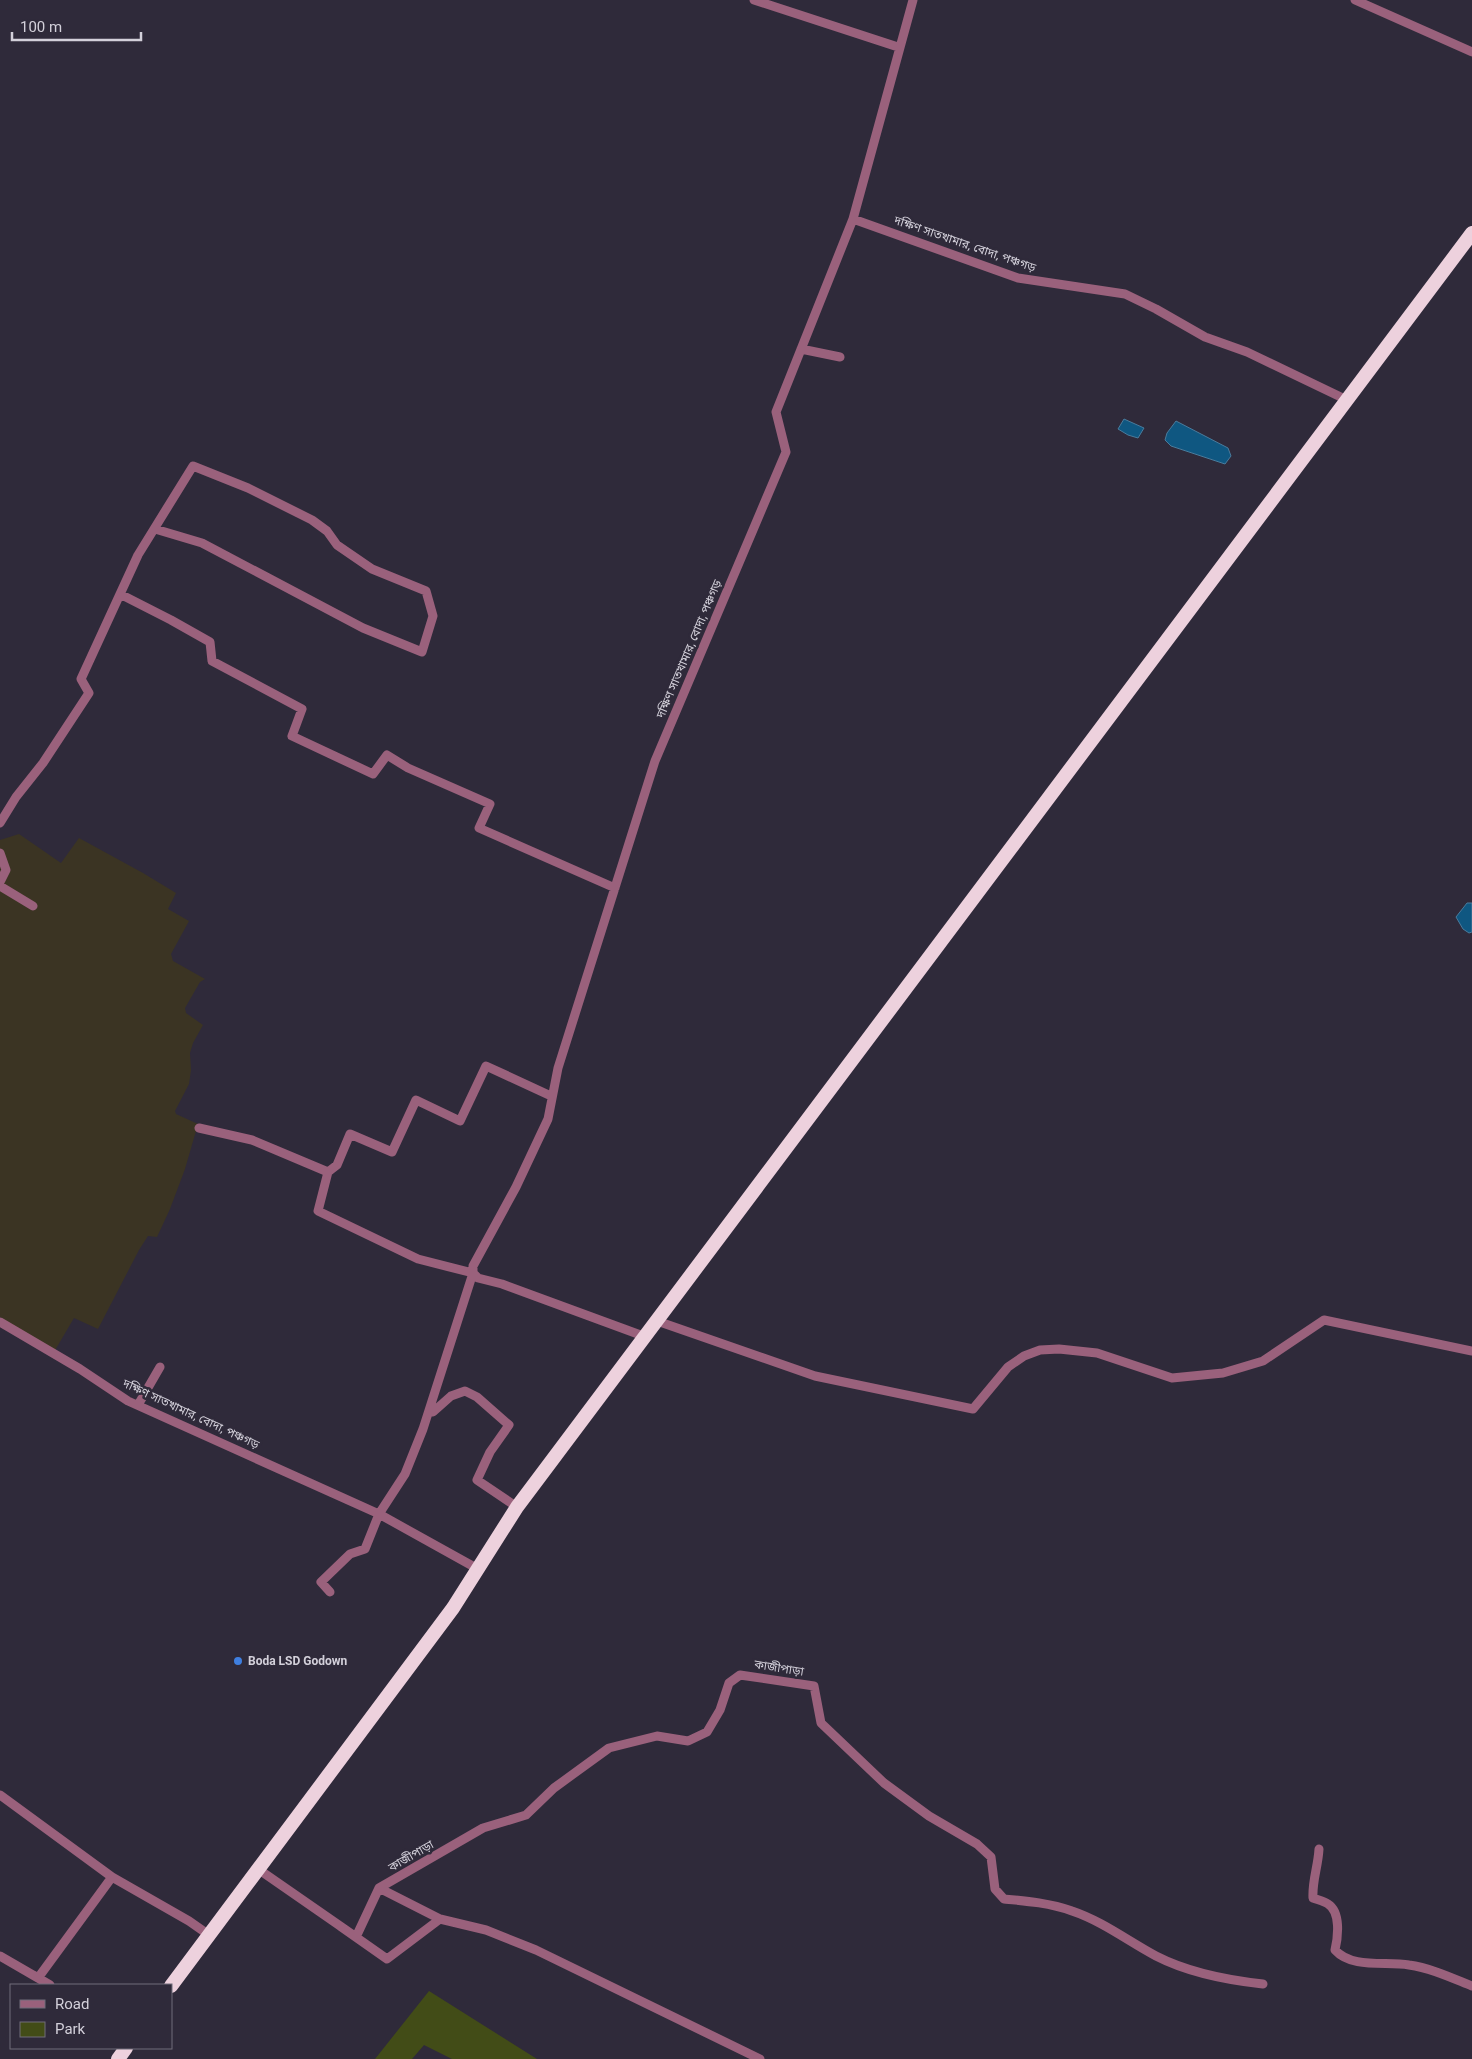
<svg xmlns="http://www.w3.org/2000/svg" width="1472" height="2059" font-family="Roboto,'Noto Sans Bengali',sans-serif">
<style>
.industrial{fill:#3b3423}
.green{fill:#424c17}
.water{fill:#0f5781;stroke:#4a7b9c}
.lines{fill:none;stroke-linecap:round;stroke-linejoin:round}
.minor{stroke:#9a617c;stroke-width:9}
.highway{stroke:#edd1dd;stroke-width:14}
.shop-dot{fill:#3f7fe0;stroke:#2f2a3a;stroke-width:2}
.labels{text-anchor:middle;stroke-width:5;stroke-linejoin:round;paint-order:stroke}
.street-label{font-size:12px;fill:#d3d0da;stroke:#2f2a3a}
.poi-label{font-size:12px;font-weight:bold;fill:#d3d0da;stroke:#2f2a3a;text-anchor:start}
</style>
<rect width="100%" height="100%" fill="#2f2a3a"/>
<path class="industrial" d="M19,834L61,863L79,838L143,873L176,893L168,909L189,921L171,954L173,961L205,979L200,982L185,1008L186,1013L203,1025L193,1043L190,1053L191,1070L189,1084L175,1111L176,1114L198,1124L185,1169L170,1209L157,1237L148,1236L139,1250L98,1329L74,1318L54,1352L0,1317V840Z"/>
<path class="green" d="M429,1991L537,2059H452L424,2045L412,2059H375Z"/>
<path class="water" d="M1124,419L1144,428L1138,438L1128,435L1118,429Z
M1176,421L1228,448L1231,456L1225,464L1171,446L1165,440L1167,433Z
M1467,903H1472V932L1469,933L1463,929L1456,917Z"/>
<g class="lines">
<path class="minor" d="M754,0L898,47
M913,0L853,219L1018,278L1125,294L1156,309L1205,337L1247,352L1347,400
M1355,0L1472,52
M801,349L840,357
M120,594L171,620L210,642L212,661L302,709L292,736L373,774L387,755L408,768L490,804L479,828L615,888
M0,823L16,797L43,763L89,693L81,679L138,555L193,466L248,488L312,520L327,531L337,545L372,569L426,591L433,616L422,652L363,628L202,543L155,529
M0,853L6,870L0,882
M0,886L33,906
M199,1128L252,1140L328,1172L318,1211L418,1259L473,1273L423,1429L405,1474L379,1514L478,1569
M328,1172L337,1165L350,1134L392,1152L416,1100L460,1121L486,1066L551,1096
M657,1321L815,1376L973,1409L1008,1367L1024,1356L1040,1350L1059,1349L1097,1353L1172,1378L1223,1373L1263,1361L1324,1320L1472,1351
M0,1322L80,1369L128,1401L379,1514L365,1549L350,1554L321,1582L330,1592
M646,1337L502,1284L478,1278L473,1273V1266L516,1187L548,1119L558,1068L655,761L786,452L776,412L853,219
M138,1405L160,1367
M433,1412L451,1396L465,1391L477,1397L509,1425L490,1452L477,1480L517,1507
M0,1795L112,1877L189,1921L209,1935
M1319,1849C1318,1867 1312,1881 1313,1898C1318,1900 1324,1901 1328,1904C1341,1912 1338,1937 1335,1950C1352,1969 1386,1961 1409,1965C1431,1968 1452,1978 1472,1986
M258,1869L356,1937L379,1888
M440,1919L379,1888L483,1828L526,1815L554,1788L609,1748L657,1736L688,1741L707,1732L720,1710L729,1683L740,1675L814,1686L821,1723L884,1783L929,1816L977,1844L991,1857L995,1889L1004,1899C1026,1901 1050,1903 1072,1911C1102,1921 1128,1941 1156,1956C1189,1973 1226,1980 1263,1984
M340,1926L387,1959L440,1919L486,1930L536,1950L760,2059
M0,1956L38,1978L112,1877
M33,1975L50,1985"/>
<path class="highway" d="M171,1986L453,1608L517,1507L1472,233
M118,2059L126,2048"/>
</g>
<circle class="shop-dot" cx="238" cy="1661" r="5"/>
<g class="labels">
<g class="street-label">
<text transform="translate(965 244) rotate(19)" y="4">দক্ষিণ সাতখামার, বোদা, পঞ্চগড়</text>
<text transform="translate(689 649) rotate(-67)" y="4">দক্ষিণ সাতখামার, বোদা, পঞ্চগড়</text>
<text transform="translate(191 1414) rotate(25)" y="4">দক্ষিণ সাতখামার, বোদা, পঞ্চগড়</text>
<text transform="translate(779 1668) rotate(9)" y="4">কাজীপাড়া</text>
<text transform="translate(411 1856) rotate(-30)" y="4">কাজীপাড়া</text>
</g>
<g class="poi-label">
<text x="248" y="1665">Boda LSD Godown</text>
</g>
</g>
<rect x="10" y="1984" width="162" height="65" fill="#2f2a3a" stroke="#716c7a"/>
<rect x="20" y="2000" width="25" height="8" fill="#9a617c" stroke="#716c7a"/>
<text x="55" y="2009" font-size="15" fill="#d3d0da">Road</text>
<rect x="20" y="2022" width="25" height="15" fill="#424c17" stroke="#716c7a"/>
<text x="55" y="2034" font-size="15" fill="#d3d0da">Park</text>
<path d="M12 32v8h129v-8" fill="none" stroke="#d3d0da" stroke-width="2.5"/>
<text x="20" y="32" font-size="15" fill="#d3d0da" stroke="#2f2a3a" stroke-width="4" paint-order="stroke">100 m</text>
</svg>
